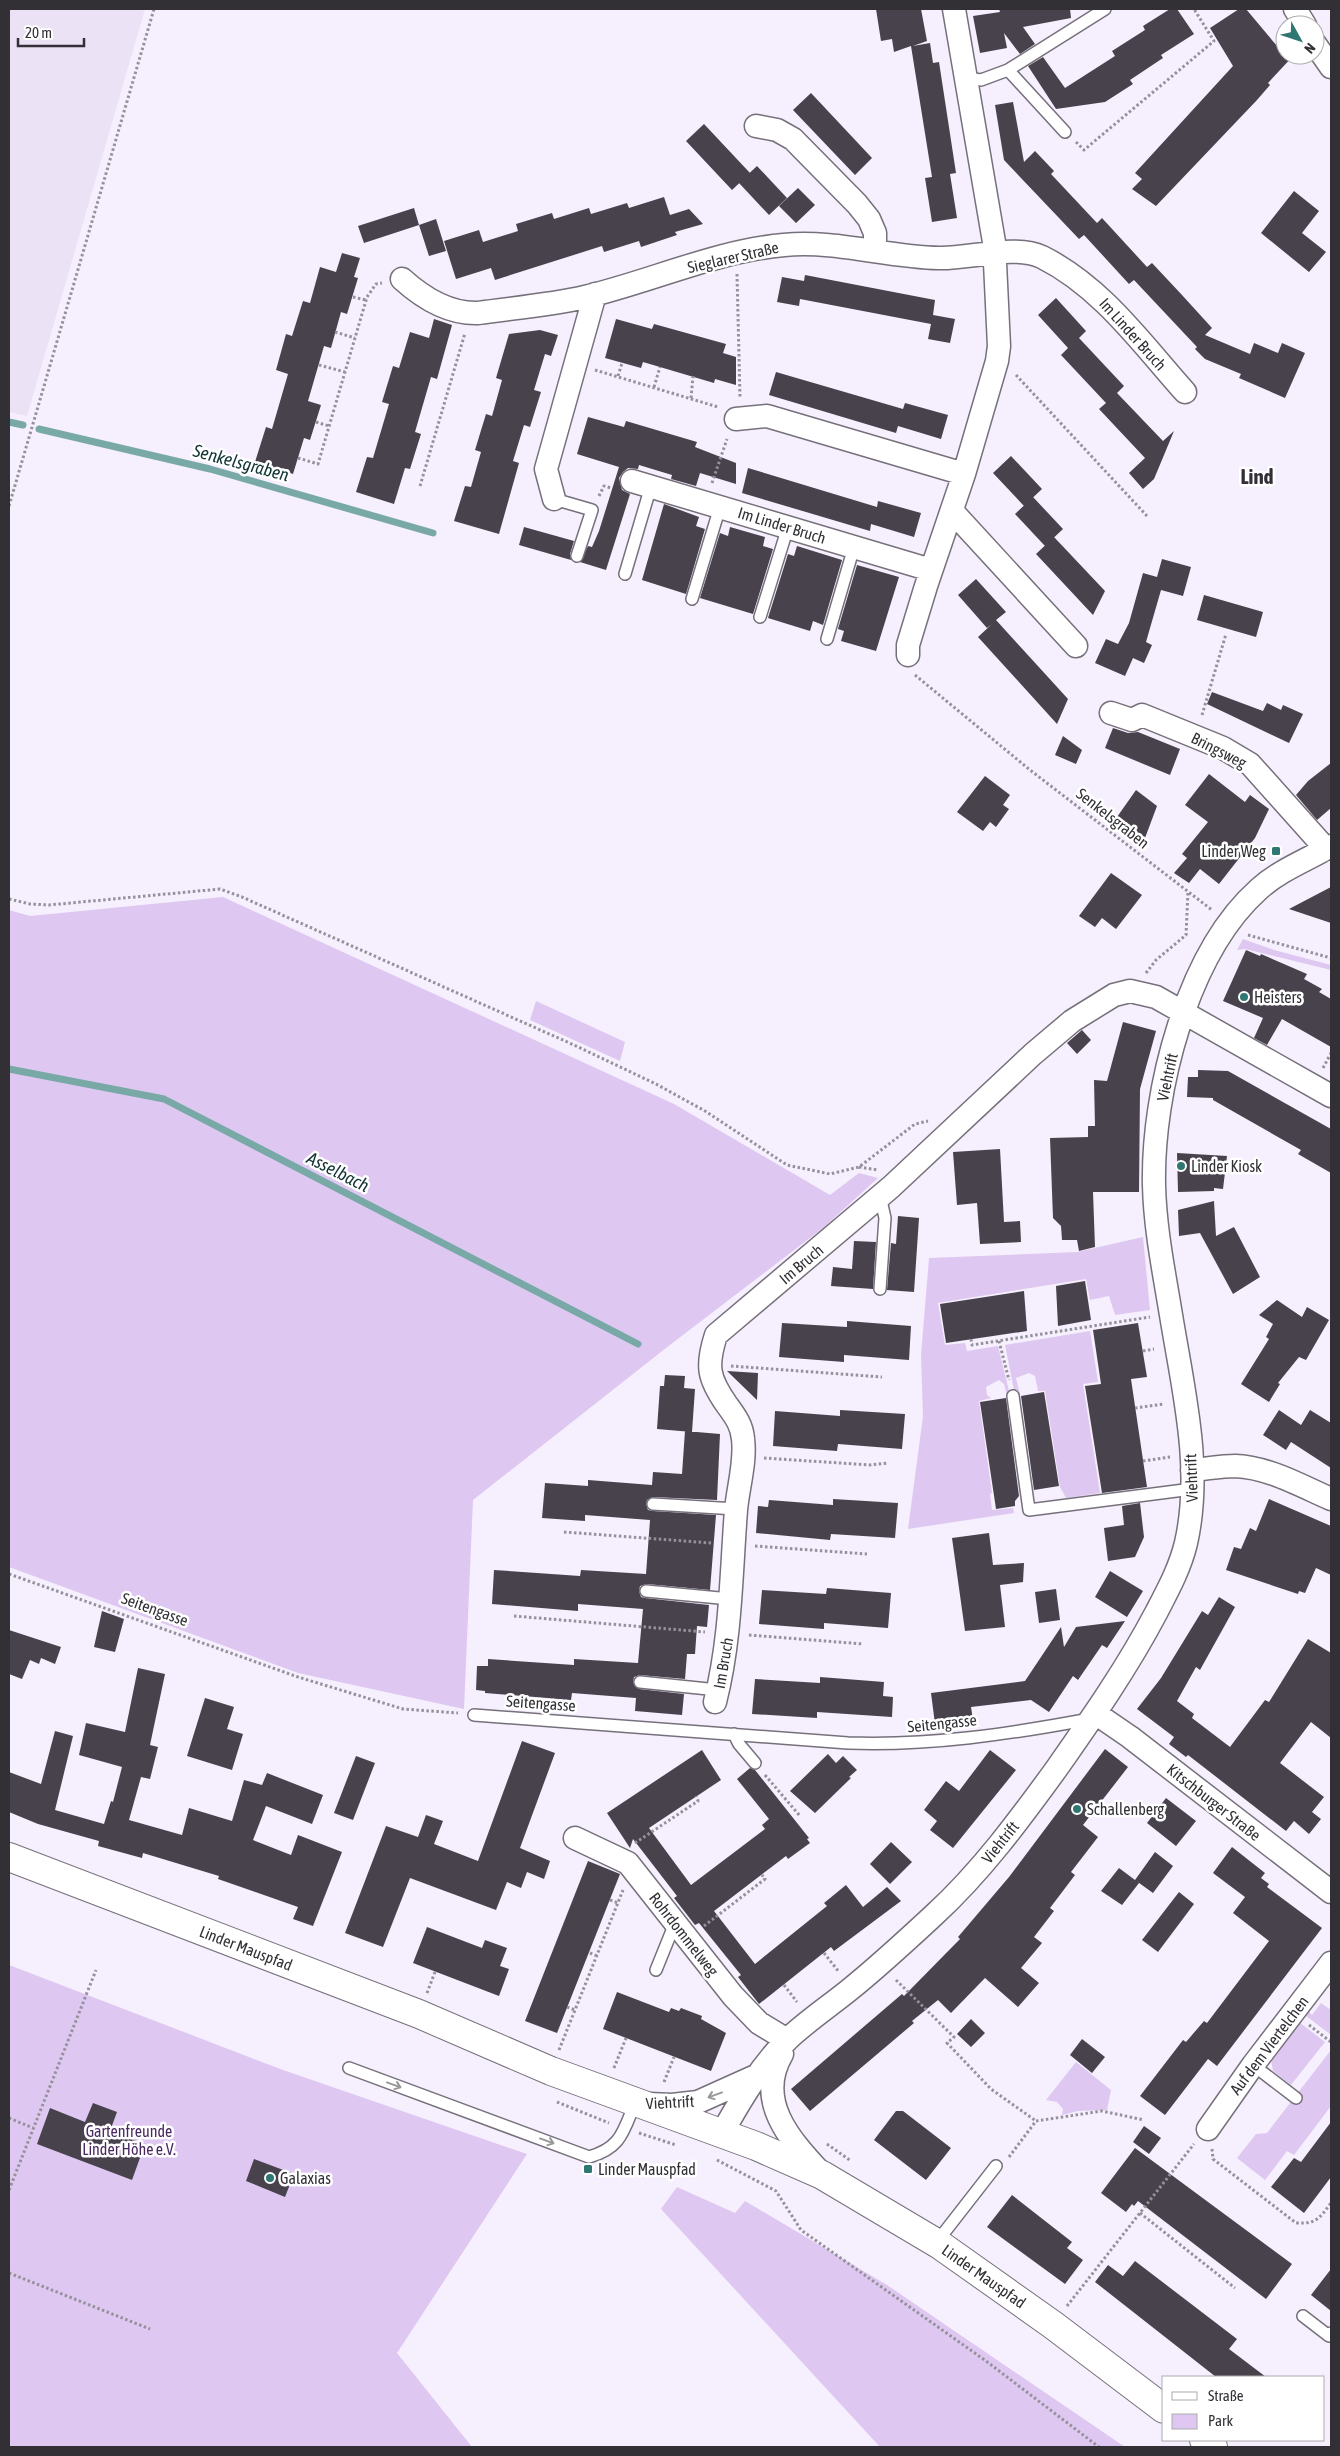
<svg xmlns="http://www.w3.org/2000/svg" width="1340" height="2456" font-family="'Asap Condensed',sans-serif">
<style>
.built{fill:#ece2f6}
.green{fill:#dec8f2}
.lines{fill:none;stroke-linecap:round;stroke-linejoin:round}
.stream{stroke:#79a9a6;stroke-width:7}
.building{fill:#48424d}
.lane-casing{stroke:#76707b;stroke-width:14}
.street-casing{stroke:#76707b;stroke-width:25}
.secondary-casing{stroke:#76707b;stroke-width:30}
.path{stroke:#95919a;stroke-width:3;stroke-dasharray:2.5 2.5;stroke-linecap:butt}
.lane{stroke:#fff;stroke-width:11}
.street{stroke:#fff;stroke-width:22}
.secondary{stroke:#fff;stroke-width:28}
.oneway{stroke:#98989a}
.poi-dot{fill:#2f7772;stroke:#fff;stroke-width:2}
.labels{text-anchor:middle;stroke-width:5;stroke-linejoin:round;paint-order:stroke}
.street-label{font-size:16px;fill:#323035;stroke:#fff}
.poi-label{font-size:16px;fill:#323035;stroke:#fff;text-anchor:start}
.park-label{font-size:16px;fill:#4a2962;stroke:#fff}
.water-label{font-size:18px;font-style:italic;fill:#123432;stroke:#fff}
.district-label{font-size:21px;font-weight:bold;fill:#332e38;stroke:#fff}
</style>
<rect width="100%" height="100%" fill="#f6effd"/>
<path class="built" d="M9,9H145L27,416L9,412Z"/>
<path class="green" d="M223,897L674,1104L830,1195L859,1173L878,1178L823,1228L666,1348L473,1500L464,1709L298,1673L9,1567V910L30,916Z
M1243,939L1274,950L1331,965V970L1245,949L1237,950Z
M536,1001L625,1042L620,1061L530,1020Z
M1143,1237L1150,1310L1115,1315L1109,1296L1090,1300L1086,1279L938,1303L945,1345L965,1343L967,1351L998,1346L1010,1395L1007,1396L1004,1384L999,1380L986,1387L987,1395L991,1398L979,1401L992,1493L990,1494L992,1510L1013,1508L1014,1513L908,1529L923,1416L921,1355L929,1258L1077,1252Z
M1090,1331L1098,1382L1083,1384L1100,1493L1066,1498L1060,1487L1045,1391H1038L1035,1376L1029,1373L1016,1378L1020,1394L1015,1395L1005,1345Z
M9,1965L283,2070L527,2154L397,2353L472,2447H9Z
M1321,2003L1331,2010V2035L1305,2015L1308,2011L1312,2015Z
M1299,2022L1325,2042L1291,2085L1273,2071L1271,2060Z
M1331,2050V2106L1294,2155L1287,2151L1265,2180L1237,2158L1256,2134L1267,2133Z
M1076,2062L1111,2090L1107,2110L1078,2111L1062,2115L1063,2109L1057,2102L1046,2100Z
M677,2187L735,2213L745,2201L887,2285L1125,2447H880L661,2209Z"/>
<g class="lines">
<path class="stream" d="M9,422L23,425
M39,429L210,469L433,533
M9,1069L164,1099L638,1344"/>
</g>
<path class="building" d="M876,9H921L927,41L913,46L930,43L933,63L939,62L956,173L950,174L957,218L932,222L925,178L932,177L911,46L894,52L892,39L881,41Z
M999,9H1070L1071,18L1023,27L1035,44L1020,54L1004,33L1007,48L980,53L973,16L1000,12Z
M1170,9H1177L1194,34L1161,55L1163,58L1130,80L1133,84L1105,102L1056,109L1028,66L1043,57L1065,88L1115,56L1112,51L1145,30L1143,26Z
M1239,9H1246L1277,46L1280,42L1285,46V55H1294L1268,83L1270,85L1257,100L1156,206L1132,189L1142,179L1135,173L1233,66L1210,28Z
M811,93L872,158L855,175L793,110Z
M1013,102L1024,162L1035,151L1054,171L1051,174L1097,223L1102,218L1147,267L1152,263L1182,295L1212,328L1205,335L1250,354L1254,343L1278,353L1282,343L1305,353L1285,398L1239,378L1241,374L1205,359L1195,349L1197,347L1134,280L1129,284L1084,235L1079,239L1004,160L995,105Z
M704,124L750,173L732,190L686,141Z
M757,166L787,198L769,215L739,183Z
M798,188L815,205L796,223L779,206Z
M1294,191L1319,211L1302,233L1326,252L1309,272L1261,233Z
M664,197L670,215L689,209L703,224L675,232L677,235L641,247L639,241L604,252L602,246L495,280L491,268L456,279L444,241L479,230L483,242L518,231L516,224L552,213L554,219L589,208L591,214L627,203L629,208Z
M414,208L419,225L436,219L446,251L429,256L419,225L364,243L358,226Z
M342,253L360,258L354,277L358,278L347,314L341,312L331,348L324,346L308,401L321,405L310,440L304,438L293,474L255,462L266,427L272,429L288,374L276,370L286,334L292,336L303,301L310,303L320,267L336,272Z
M805,275L935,300L933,315L955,319L950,343L928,339L931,324L800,299L799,306L777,302L782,277L804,281Z
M1056,298L1086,331L1079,338L1124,386L1117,393L1163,441L1174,431L1154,479L1143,489L1129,473L1145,458L1099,409L1106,403L1061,355L1068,348L1038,315Z
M434,319L452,325L437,379L431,377L415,432L421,434L410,469L405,468L394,504L356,492L367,457L373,458L389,404L382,402L393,366L399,368L410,332L429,338Z
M616,319L652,329L654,324L726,344L723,353L736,357V385L715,379L714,383L643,362L641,368L605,358Z
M540,330L558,335L551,356L545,354L534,390L541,392L530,427L524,425L513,461L519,463L499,534L454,521L465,486L471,487L481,452L475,450L486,414L492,416L502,380L496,378L509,334Z
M776,372L903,409L905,403L948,415L941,439L898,426L896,433L769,395Z
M588,417L624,427L626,421L697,442L695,447L736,463V484L700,473L696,486L671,479L672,475L639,465L638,469L628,468L623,472L619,478L622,490L630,494L606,570L580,562L588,546L592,547L599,531L619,467L577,454Z
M1011,456L1042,489L1024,506L993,473Z
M748,468L877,507L878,501L921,513L914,537L871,524L870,531L742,493Z
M1033,497L1063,529L1045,546L1015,514Z
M664,504L699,517L696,526L705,529L686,594L642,580Z
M524,527L574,541L570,554L571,560L519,545Z
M730,527L765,537L763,546L773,549L753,614L700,598L720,533L728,536Z
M1054,537L1105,591L1093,615L1036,554Z
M797,546L842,560L823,625L813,621L810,631L768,618L788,554L794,556Z
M1162,559L1191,567L1183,596L1161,590L1146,642L1152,645L1144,663L1133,658L1125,676L1095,663L1106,639L1118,644L1129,623L1143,573L1157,577Z
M857,565L899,577L876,651L841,641L844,631L838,629Z
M976,579L1006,612L996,620L1068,699L1057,724L978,637L992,624L987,628L958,595Z
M1204,595L1263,612L1256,637L1197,620Z
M1212,692L1263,711L1267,703L1281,710L1283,705L1303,714L1289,743L1207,704Z
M1113,728L1128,733L1138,732L1180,749L1170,775L1105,748Z
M1063,736L1082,750L1076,764L1055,755Z
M1331,763V808L1317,820L1296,795L1308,781Z
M1209,774L1245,802L1250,795L1269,809L1255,838L1219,884L1200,869L1189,883L1174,873L1187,858L1182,854L1208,822L1185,805Z
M985,776L1010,795L1003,805L1009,809L996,827L990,822L983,831L957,812Z
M1136,790L1157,806L1145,838L1117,817Z
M1111,873L1142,895L1116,929L1102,918L1095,927L1079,916Z
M1331,887V923L1289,909Z
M1246,950L1260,956L1261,954L1307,974L1304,979L1322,989L1319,992L1331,999V1047L1282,1019L1267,1045L1254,1038L1263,1018L1223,1001Z
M1123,1022L1156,1031L1140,1089L1139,1192H1093L1095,1247L1079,1251L1077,1240H1062L1061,1226L1053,1218L1050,1138L1088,1137V1126H1095L1094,1080L1107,1081Z
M1082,1030L1091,1040L1077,1054L1067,1043Z
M1198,1070L1228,1071L1331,1129V1173L1298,1154L1301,1150L1213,1100V1098L1187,1097L1188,1077H1198Z
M1000,1149L1004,1222L1020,1221L1021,1242L980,1244L977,1203L957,1205L953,1152Z
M1177,1153L1227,1156L1223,1189L1214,1188V1191L1178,1192Z
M1214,1201L1216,1236L1234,1227L1260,1277L1233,1294L1200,1233L1179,1236L1178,1210Z
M898,1216L919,1218L914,1292L887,1290L891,1243L896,1244Z
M854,1241L876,1242L873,1289L831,1286L833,1267L852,1269Z
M1085,1281L1091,1320L1058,1326L1056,1286Z
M1024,1291L1027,1331L946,1343L940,1304Z
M1277,1300L1302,1317L1307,1307L1329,1320L1306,1360L1299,1357L1278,1383L1280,1384L1269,1402L1241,1384L1269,1339L1266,1337L1273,1324L1259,1315Z
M847,1321L911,1326L909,1360L844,1355V1362L779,1357L782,1323L847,1327Z
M1138,1323L1147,1377L1131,1379L1147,1487L1102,1493L1085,1386L1101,1384L1093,1330Z
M727,1371L758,1373L757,1400Z
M665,1375L685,1376L684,1388L695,1389L692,1432L657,1429L660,1386H664Z
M1044,1392L1059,1486L1034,1490L1021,1396Z
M1006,1398L1019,1496L1015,1501V1506L996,1509L980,1402Z
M840,1410L905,1414L902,1449L838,1444L837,1451L773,1446L775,1411L840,1416Z
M1279,1410L1301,1425L1310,1410L1331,1423V1468L1291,1442L1286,1450L1263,1435Z
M685,1431L720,1434L717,1500L653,1497L647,1500L646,1504L648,1510L653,1511L716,1515L710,1590L647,1584L640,1586L639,1591L641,1597L645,1598L709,1605L707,1627L697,1626L695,1654H687L685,1679L640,1675L634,1677L633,1682L639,1689L684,1694L682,1715L635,1711L636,1698L572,1693L571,1700L485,1693V1691L476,1690L477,1666H488V1659L574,1665V1659L638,1663L643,1609L578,1604V1611L492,1604L494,1570L580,1576L581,1570L646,1574L650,1520L585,1515V1521L542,1518L545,1483L588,1486V1480L652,1485L653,1472L682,1474Z
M833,1499L898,1503L895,1538L831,1534L830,1540L756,1533L758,1506L768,1507L769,1500L833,1505Z
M1269,1499L1331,1526V1575L1316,1568L1305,1593L1299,1591L1298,1594L1226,1570L1234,1547L1241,1549L1250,1528L1256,1531Z
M1140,1503L1144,1537L1135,1557L1108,1561L1104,1528L1124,1525L1122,1506Z
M989,1533L993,1565L1024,1563L1023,1582L1000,1585L1005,1627L965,1631L952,1538Z
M1110,1571L1143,1591L1127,1617L1095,1597Z
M827,1588L891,1593L888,1628L824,1623V1629L759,1624L762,1590L826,1594Z
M1056,1589L1060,1620L1039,1623L1035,1592Z
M1219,1597L1235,1607L1200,1670L1196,1667L1177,1701L1194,1714L1192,1718L1230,1747L1265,1700L1269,1702L1308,1639L1331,1653V1738L1311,1722L1280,1763L1324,1797L1312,1812L1321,1819L1309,1834L1294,1821L1286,1831L1188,1755L1186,1757L1169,1744L1174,1737L1137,1709L1161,1678L1202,1611L1208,1615Z
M102,1611L124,1619L115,1652L94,1647Z
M1125,1621L1107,1648L1102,1645L1078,1680L1073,1676L1049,1712L1031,1700L971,1707L973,1720L935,1724L931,1693L1025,1681L1061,1627L1064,1647L1076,1627Z
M9,1630L61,1647L55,1664L41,1658L39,1664L30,1660L22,1679L9,1674Z
M138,1668L165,1674L150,1745L158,1747L150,1779L141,1777L129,1820L182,1835L189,1808L232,1821L244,1780L262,1785L267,1773L323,1795L312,1824L266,1806L253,1840L291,1855L298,1835L342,1852L313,1926L293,1919L298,1907L218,1879L219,1876L143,1853L142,1858L98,1846L99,1841L38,1824L9,1812V1772L41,1784L55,1731L73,1736L55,1810L104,1824L111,1801L113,1802L122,1767L79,1755L86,1723L125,1732Z
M820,1677L884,1682L883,1696L893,1697L892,1717L817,1712V1718L752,1714L755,1679L820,1683Z
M205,1698L234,1707L227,1729L243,1734L232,1770L187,1756Z
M522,1741L555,1753L520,1848L550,1861L544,1879L527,1872L521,1888L507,1882L496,1910L410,1878L383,1947L345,1933L386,1826L418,1837L426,1815L443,1821L434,1844L478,1861Z
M1105,1749L1128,1767L1083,1825L1098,1837L1071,1872L1075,1875L1050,1908L1054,1911L1034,1937L1042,1943L1021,1968L1039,1983L1018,2007L985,1978L951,2013L938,2000L912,2021L914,2023L810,2111L791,2089L902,1994L904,1996L960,1939L958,1937L1009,1877Z
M702,1750L721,1780L649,1828L691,1885L765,1829L762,1825L769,1819L737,1779L750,1768L755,1770L809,1838L807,1839L810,1843L788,1859L786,1856L714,1911L755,1964L827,1906L824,1903L846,1885L863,1907L887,1887L901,1901L834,1951L831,1947L759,2004L738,1977L741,1975L699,1923L695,1925L674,1898L677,1896L633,1839L630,1848L607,1813Z
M990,1750L1016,1770L953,1848L930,1830L937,1821L924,1810L946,1781L959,1791Z
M828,1754L836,1763L843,1756L857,1770L849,1777L851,1778L815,1813L790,1791Z
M356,1756L375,1763L353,1820L334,1813Z
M1166,1798L1196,1821L1176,1846L1147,1823Z
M891,1842L912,1862L890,1884L870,1864Z
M1232,1847L1265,1873L1261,1878L1269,1884L1267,1887L1322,1928L1217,2066L1208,2059L1165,2115L1140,2096L1183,2040L1186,2042L1204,2021L1207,2023L1269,1941L1233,1913L1245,1897L1213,1873Z
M1155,1852L1173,1866L1153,1893L1135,1880Z
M588,1861L620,1874L557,2033L525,2021Z
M1119,1868L1139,1883L1122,1905L1101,1891Z
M1179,1892L1194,1904L1158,1952L1142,1940Z
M427,1927L482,1948L485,1940L507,1948L500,1966L509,1969L499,1996L413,1963Z
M617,1992L669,2012L671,2008L679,2011L681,2008L702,2016L701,2019L726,2033L711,2071L603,2029Z
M971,2019L985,2033L971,2047L957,2034Z
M1082,2039L1105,2057L1092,2073L1070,2055Z
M93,2103L117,2112L110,2131L145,2144L132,2180L37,2144L50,2108L85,2122Z
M896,2111H903L951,2148L926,2180L874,2140Z
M1331,2122V2177L1304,2213L1271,2187L1294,2158L1301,2162Z
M1144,2126L1161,2138L1149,2154L1133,2142Z
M1135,2148L1292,2264L1266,2299L1138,2201L1134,2206L1132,2204L1126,2212L1101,2193Z
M254,2159L294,2174L285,2197L246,2181Z
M1012,2195L1072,2242L1067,2248L1083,2260L1065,2284L987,2227Z
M1135,2261L1237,2339L1229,2349L1266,2377H1216L1095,2282L1108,2265L1123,2276Z
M1331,2269V2311L1311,2295Z"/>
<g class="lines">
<g class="lane-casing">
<path id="lane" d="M1008,70L1065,132
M966,78L981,80L1008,70L1105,9
M554,499L592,510L577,556
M625,574L651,486
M692,599L720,507
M760,617L788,527
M827,639L854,547
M880,1289L885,1218L880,1196
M1013,1396L1029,1510L1192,1489
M653,1504L736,1509
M646,1591L730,1599
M640,1682L718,1690
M474,1715L848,1743C929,1746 1010,1734 1090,1719
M734,1734L739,1744L755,1763
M656,1970L675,1923
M1253,2065L1296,2098
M349,2068L589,2157C621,2148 623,2132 635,2103
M936,2243L996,2166
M1303,2316L1329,2336L1331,2333"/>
</g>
<g class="street-casing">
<path id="street" d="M1295,9L1305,25
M1315,44L1331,67
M756,126L777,130L793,139L857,204L869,219L875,233V251
M402,279C423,298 449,314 478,313C513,308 550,305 585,297C652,281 716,251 784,245C836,240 887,257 939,258C969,259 1015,244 1042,257C1102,287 1142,344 1185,392
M736,419L767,416L964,474
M632,481L931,570
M554,499L546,469L595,294
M952,511L1076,646
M908,655V645L926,586L964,474L997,361L999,346L994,242L954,9
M1111,713L1132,720L1142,715L1223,748L1250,764L1326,849
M1192,1470C1206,1469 1221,1466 1235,1466C1268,1467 1301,1486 1331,1499
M715,1702C731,1639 731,1575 736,1510C738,1487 746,1462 743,1439C742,1425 735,1416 727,1405C708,1378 706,1366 716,1335L891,1187L1033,1054L1072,1021L1114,995L1130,991L1156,997L1331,1096
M1095,1713L1130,1737L1331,1892
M575,1838L628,1863L733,1996L759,2023L787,2040
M782,2054C755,2100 789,2139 820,2172
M649,2104L672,2105L698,2102L758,2075
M1208,2129L1253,2065L1331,1963
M722,2133C740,2101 761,2065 788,2039C806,2022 828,2007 848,1991C878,1967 906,1941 934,1915C981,1872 1020,1819 1057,1768C1092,1718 1127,1668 1156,1613C1168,1590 1180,1568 1186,1543C1203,1468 1183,1389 1171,1315C1164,1272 1155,1229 1154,1185C1152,1092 1187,953 1259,889C1280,870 1307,860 1331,846"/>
</g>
<g class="secondary-casing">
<path id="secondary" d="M9,1857L419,2014L551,2071L756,2146L822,2175L940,2245L1053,2325L1164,2409
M1204,2440L1213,2447"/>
</g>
<path class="path" d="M1076,142L1084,150L1214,41L1194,9
M737,274L740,398
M353,297L366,300
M335,332L355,338
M319,365L345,372
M595,370L718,407
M1016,375L1147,516
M618,376L622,363
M654,387L660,367
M691,398L693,376
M316,422L329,426
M298,458L318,464L367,297L376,284L382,283
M712,483L727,439
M420,486L465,333
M599,496L604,486L611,488
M9,506L154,9
M915,675L1030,770L1212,910
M1202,715L1226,634
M9,899L30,904L49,905L220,889L242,897L574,1045L656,1084L705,1111L787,1165L830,1174L859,1167L915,1124L928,1121
M1248,935L1331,958
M1146,973L1156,960L1186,935L1188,892
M1323,1068L1331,1053
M859,1167L878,1170
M971,1339L972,1345L1150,1317
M999,1341L1009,1380
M1143,1351L1154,1349
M731,1366L882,1377
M1135,1408L1164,1404
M764,1458L870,1465L888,1463
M1143,1461L1170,1457
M564,1532L711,1543
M755,1546L867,1554
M9,1574L298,1677L403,1709L458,1713
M514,1616L705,1632
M749,1635L863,1644
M765,1775L800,1816
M635,1843L698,1801L696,1796
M610,1900L618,1903
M704,1926L765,1879L762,1875
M590,1953L597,1956
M824,1953L839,1972
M896,1980L954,2037L947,2043L991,2089L1036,2121
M784,1985L797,2002
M427,1993L435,1972
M567,2007L575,2010
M1309,2025L1331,2042
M559,2050L623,1890
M614,2068L626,2038
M664,2082L674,2057
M557,2102L609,2123
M9,2118L33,2128
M639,2133L676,2145
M827,2144L851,2161
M1212,2149L1213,2159L1296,2223C1316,2224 1319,2219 1331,2203
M1009,2157L1036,2121L1102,2111L1144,2120
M717,2160L776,2191L801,2230L986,2361L1099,2447
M9,2190L96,1970
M1140,2213L1235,2288
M9,2273L150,2329
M1067,2306L1194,2144"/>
<use href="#lane" class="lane"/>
<use href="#street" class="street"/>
<use href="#secondary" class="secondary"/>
</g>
<defs><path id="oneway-shaft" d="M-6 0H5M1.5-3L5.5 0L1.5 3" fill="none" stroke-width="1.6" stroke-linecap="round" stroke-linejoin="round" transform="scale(1.25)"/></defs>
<g class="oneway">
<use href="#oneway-shaft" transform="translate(394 2085) rotate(20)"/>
<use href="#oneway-shaft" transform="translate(715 2095) rotate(160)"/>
<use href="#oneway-shaft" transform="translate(547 2141) rotate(20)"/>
</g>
<g class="poi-dot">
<rect x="1271" y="846" width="10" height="10" rx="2.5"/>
<circle cx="1244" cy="997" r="5"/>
<circle cx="1181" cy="1166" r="5"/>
<circle cx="1077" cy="1809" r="5"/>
<rect x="583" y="2164" width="10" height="10" rx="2.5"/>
<circle cx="270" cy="2178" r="5"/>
</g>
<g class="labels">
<g class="street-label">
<text transform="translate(733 257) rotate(-13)" y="6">Sieglarer Straße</text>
<text transform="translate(1133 334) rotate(48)" y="6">Im Linder Bruch</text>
<text transform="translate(782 525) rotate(17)" y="6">Im Linder Bruch</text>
<text transform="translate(1219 750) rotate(27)" y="6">Bringsweg</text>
<text transform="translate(1113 818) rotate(38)" y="6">Senkelsgraben</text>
<text transform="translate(1167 1077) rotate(-78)" y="6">Viehtrift</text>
<text transform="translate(801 1264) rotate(-40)" y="6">Im Bruch</text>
<text transform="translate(1191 1478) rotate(-92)" y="6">Viehtrift</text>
<text transform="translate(155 1609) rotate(20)" y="6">Seitengasse</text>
<text transform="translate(723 1663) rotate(-80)" y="6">Im Bruch</text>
<text transform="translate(541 1703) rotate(4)" y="6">Seitengasse</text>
<text transform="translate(942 1723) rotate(-6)" y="6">Seitengasse</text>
<text transform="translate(1214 1802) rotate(38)" y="6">Kitschburger Straße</text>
<text transform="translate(1000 1842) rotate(-51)" y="6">Viehtrift</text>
<text transform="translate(684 1934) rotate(52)" y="6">Rohrdommelweg</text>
<text transform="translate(246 1948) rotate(21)" y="6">Linder Mauspfad</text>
<text transform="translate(1269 2045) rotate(-53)" y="6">Auf dem Viertelchen</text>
<text transform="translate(670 2102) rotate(-3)" y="6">Viehtrift</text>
<text transform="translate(984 2276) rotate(35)" y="6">Linder Mauspfad</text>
</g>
<g class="poi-label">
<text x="1266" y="857" text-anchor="end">Linder Weg</text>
<text x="1254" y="1003">Heisters</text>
<text x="1191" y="1172">Linder Kiosk</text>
<text x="1087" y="1815">Schallenberg</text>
<text x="598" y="2175">Linder Mauspfad</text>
<text x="280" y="2184">Galaxias</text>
</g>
<g class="park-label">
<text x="129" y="2137">Gartenfreunde<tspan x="129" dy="18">Linder Höhe e.V.</tspan></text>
</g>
<g class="water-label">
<text transform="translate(241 463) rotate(15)" y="6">Senkelsgraben</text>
<text transform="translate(338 1172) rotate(27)" y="6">Asselbach</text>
</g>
<g class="district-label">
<text x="1257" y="484">Lind</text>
</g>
</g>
<rect width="1340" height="2456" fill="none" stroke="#323035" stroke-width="20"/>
<rect x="1162" y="2376" width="162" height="65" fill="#ffffff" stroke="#adacae"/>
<rect x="1172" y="2392" width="25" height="8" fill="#ffffff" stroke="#adacae"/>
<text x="1208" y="2401" font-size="15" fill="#323035">Straße</text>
<rect x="1172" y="2414" width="25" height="15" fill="#dec8f2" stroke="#adacae"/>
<text x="1208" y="2426" font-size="15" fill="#323035">Park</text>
<g transform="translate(1300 40) rotate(130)"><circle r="24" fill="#ffffff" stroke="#adacae"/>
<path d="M0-4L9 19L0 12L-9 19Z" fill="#2f7772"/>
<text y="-8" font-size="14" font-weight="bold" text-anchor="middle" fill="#323035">N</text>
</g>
<path d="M18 38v8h66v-8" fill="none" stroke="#323035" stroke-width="2.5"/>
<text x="25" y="38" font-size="15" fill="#323035" stroke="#ffffff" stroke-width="4" paint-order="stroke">20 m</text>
</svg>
